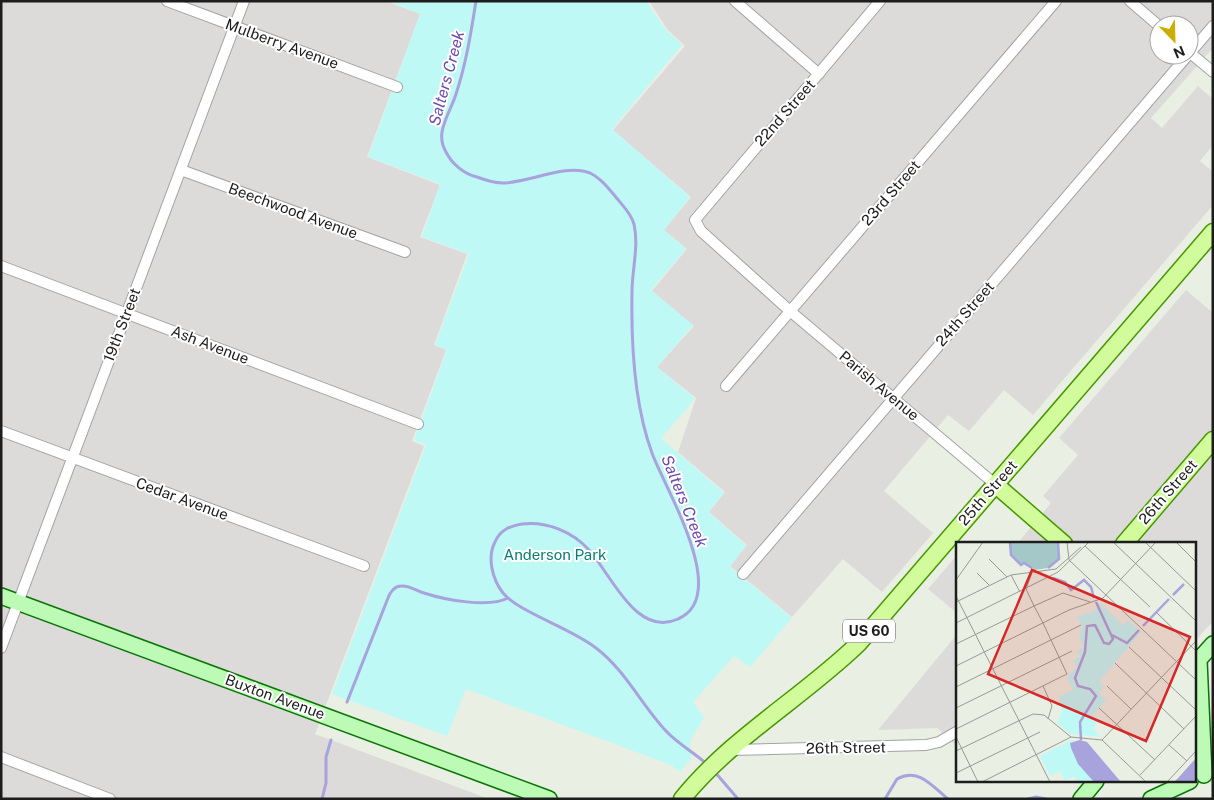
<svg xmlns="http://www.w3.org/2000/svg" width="1214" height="800" font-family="'Public Sans',sans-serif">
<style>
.residential{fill:#dcdbda;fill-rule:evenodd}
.park{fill:#bff9f6}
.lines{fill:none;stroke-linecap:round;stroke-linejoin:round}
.stream{stroke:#a8a3dd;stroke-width:3}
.street-casing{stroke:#a4a4a4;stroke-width:12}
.secondary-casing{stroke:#087504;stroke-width:18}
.primary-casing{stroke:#479700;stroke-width:19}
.street{stroke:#fff;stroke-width:10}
.secondary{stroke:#bcfab6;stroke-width:15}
.primary{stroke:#d2fc9b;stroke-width:16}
.labels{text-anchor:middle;stroke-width:4;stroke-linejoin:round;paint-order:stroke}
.shield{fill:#fff;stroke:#616161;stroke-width:1}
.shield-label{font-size:14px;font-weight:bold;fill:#1d1d1d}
.street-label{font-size:15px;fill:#1d1d1d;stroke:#fff}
.park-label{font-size:15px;fill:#0b7c76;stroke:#fff}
.water-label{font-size:16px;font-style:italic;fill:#6e4aad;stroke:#fff}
.inset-river{fill:none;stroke:#a8a3dd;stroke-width:2.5}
.inset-road{fill:none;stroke:#979b94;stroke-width:1}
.view{fill:#d62828;fill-opacity:0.15;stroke:#d62828;stroke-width:2.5}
.inset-edge{fill:none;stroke:#1d1d1d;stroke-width:2.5}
</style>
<rect width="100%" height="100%" fill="#e9efe3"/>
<path class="residential" d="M1,1H386L420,14L367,157L440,185L420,237L467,254L434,345L446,350L412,441L424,446L315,734L489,799H1Z
M649,1H1213V48L1151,118L1162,128L1198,86L1213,99V145L1200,161L1213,172V205L1033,415L1004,390L969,431L948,415L884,491L933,533L882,592L843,559L792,617L730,566L747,545L709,512L725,492L678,452L696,398L657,367L694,326L652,291L687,249L664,230L691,197L613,130L685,46L667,29ZM1159,25H1189V55H1159Z
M1186,290L1213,313V621L1195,641V544H1017L1051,503L1043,496L1078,455L1059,438Z
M958,554V614L928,589Z
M958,633V747L937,728L878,730Z"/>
<path class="park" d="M388,1H646L665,29L682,45L612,129L690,197L664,230L686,249L651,290L693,325L657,367L695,399L661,438L724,493L708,512L746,545L730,567L792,618L750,667L734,656L693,702L704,718L690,740L691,759L680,772L671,765L466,689L447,736L332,694L426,445L414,440L447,350L435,345L469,254L422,237L440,184L368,157L420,14Z"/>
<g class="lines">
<path class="stream" d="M476,1C471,33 466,64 456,94C452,107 444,119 442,132C441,139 443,147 446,152C452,164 464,174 477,177C485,180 495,183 503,183C529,183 566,163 590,173C601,178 608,188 615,196C622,205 631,213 634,224C639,247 632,269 632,292C631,344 634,404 652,453C664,487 732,596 678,619C636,638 611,574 589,550C573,532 547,521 522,524C510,526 500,530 495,542C487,557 492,579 503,593C520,613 571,628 596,648C625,670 641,704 666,731C678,744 695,753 708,765
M347,702L388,598C390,592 395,586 401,586C409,585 417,591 424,593C445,600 489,608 508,598
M714,771L738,799
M322,799L326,783V757L331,740
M885,799L897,779C918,767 932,786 948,799
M1028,799L1036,797L1046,799"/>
<g class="street-casing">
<path id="street" d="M167,1L397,87
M735,1L819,74
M880,1L695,220L701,231L790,311L996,485
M1130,1L1159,26
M1189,52L1213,72
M1189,54L1213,26
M181,170L405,252
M1,266L418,424
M726,386L1056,1
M1,431L364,566
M743,574L1188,55
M1,648L244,1
M731,750L926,745L939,742L958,731
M1,757L110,799"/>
</g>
<g class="secondary-casing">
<path id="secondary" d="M1,596L549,799
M1199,660L1204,775
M1195,664L1213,644
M1081,799L1096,781
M1151,799L1190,781"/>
</g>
<g class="primary-casing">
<path id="primary" d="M996,485L1064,544
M1124,544L1213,440
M682,799C731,738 802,698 858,644L1213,232"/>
</g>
<use href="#street" class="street"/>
<use href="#secondary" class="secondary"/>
<use href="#primary" class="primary"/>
</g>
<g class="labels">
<rect class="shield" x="843" y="619.5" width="52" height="23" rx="4"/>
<g class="shield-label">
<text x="869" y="636">US 60</text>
</g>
<g class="street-label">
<text transform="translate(282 44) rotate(20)" y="5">Mulberry Avenue</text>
<text transform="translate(785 113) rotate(-49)" y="5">22nd Street</text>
<text transform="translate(891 193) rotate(-49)" y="5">23rd Street</text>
<text transform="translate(293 211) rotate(20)" y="5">Beechwood Avenue</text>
<text transform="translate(965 314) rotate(-49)" y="5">24th Street</text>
<text transform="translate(122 325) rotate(-69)" y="5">19th Street</text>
<text transform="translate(210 345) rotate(21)" y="5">Ash Avenue</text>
<text transform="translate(879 386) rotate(40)" y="5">Parish Avenue</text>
<text transform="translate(1168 492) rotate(-49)" y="5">26th Street</text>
<text transform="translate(988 493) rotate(-49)" y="5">25th Street</text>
<text transform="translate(182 499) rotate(20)" y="5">Cedar Avenue</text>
<text transform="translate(275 697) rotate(20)" y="5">Buxton Avenue</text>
<text transform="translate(846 748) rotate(-1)" y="5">26th Street</text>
</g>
<g class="park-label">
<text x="555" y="560">Anderson Park</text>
</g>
<g class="water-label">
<text transform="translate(446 78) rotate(-75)" y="6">Salters Creek</text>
<text transform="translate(685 501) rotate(68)" y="6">Salters Creek</text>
</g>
</g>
<g transform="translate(956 542)">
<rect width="240" height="240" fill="#e9efe3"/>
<path d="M54,0H102L103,17L92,26L79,28L68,21L65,23L55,13Z" fill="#a4c7c8"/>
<path d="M144,61L167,83L172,78L185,90L143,140L148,145L143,151L150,158L136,174L142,180L137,186L145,195L115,192L101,181L106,169L103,155L117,148L111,135L121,125L117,118L124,115L121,109L128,105L123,95L126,85L121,75L138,69ZM116,198H124L117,199L119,216L138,240H121L118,234L109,239L104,229L94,234L84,214Z" fill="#bff9f6"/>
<path d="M124,198L131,200L165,240H138L122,222L115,206L114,201ZM240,216V240H218L223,235Z" fill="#a8a3dd"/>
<path class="inset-river" d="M54,0L55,13L65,23L68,21L76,26M92,26L103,17L102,0M97,36L109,40L115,48L128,38L135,45L138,56M217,53L228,42M187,84L213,57M156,93L171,101L183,88M125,198L124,180L140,154L134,147L122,144L119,136L129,110L131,84L139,83L148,101L153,102L157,97L140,60"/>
<path class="inset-road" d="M111,0L113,18L150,53M157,0L240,79M189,0L240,49M220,0L240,20M129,4L194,65M33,17L51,35M21,31L33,43M55,33L64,50M0,38L27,0M70,47L78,64L107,51L134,60M70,47L76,31M150,53L240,138M0,54L94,240M0,60L55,33L100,27L125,5M201,71L240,109M0,81L102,30L133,0M0,102L78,64L87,81M173,105L240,168M159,121L228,187M0,124L113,68L147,56L200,0M87,144L96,164L92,177M151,144L175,167M0,145L125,83M0,166L116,109M143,166L199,218M0,187L111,132L87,81M0,195L22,240M146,198L240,99M146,198L190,240M213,203L231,219M0,209L77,172L88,173L115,195L146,198M0,231L84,190M184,233L240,174M26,240L115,195M211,240L240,209"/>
<path class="view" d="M76,28L234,95L190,199L32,132Z"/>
<rect width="240" height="240" class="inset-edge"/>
</g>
<rect width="1214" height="800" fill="none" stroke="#1d1d1d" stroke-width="5"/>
<g transform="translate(1174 40) rotate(157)"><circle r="24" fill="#ffffff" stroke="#a5a5a5"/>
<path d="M0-4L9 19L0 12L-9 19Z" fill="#cbaf00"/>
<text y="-8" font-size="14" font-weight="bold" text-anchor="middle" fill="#1d1d1d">N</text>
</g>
</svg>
